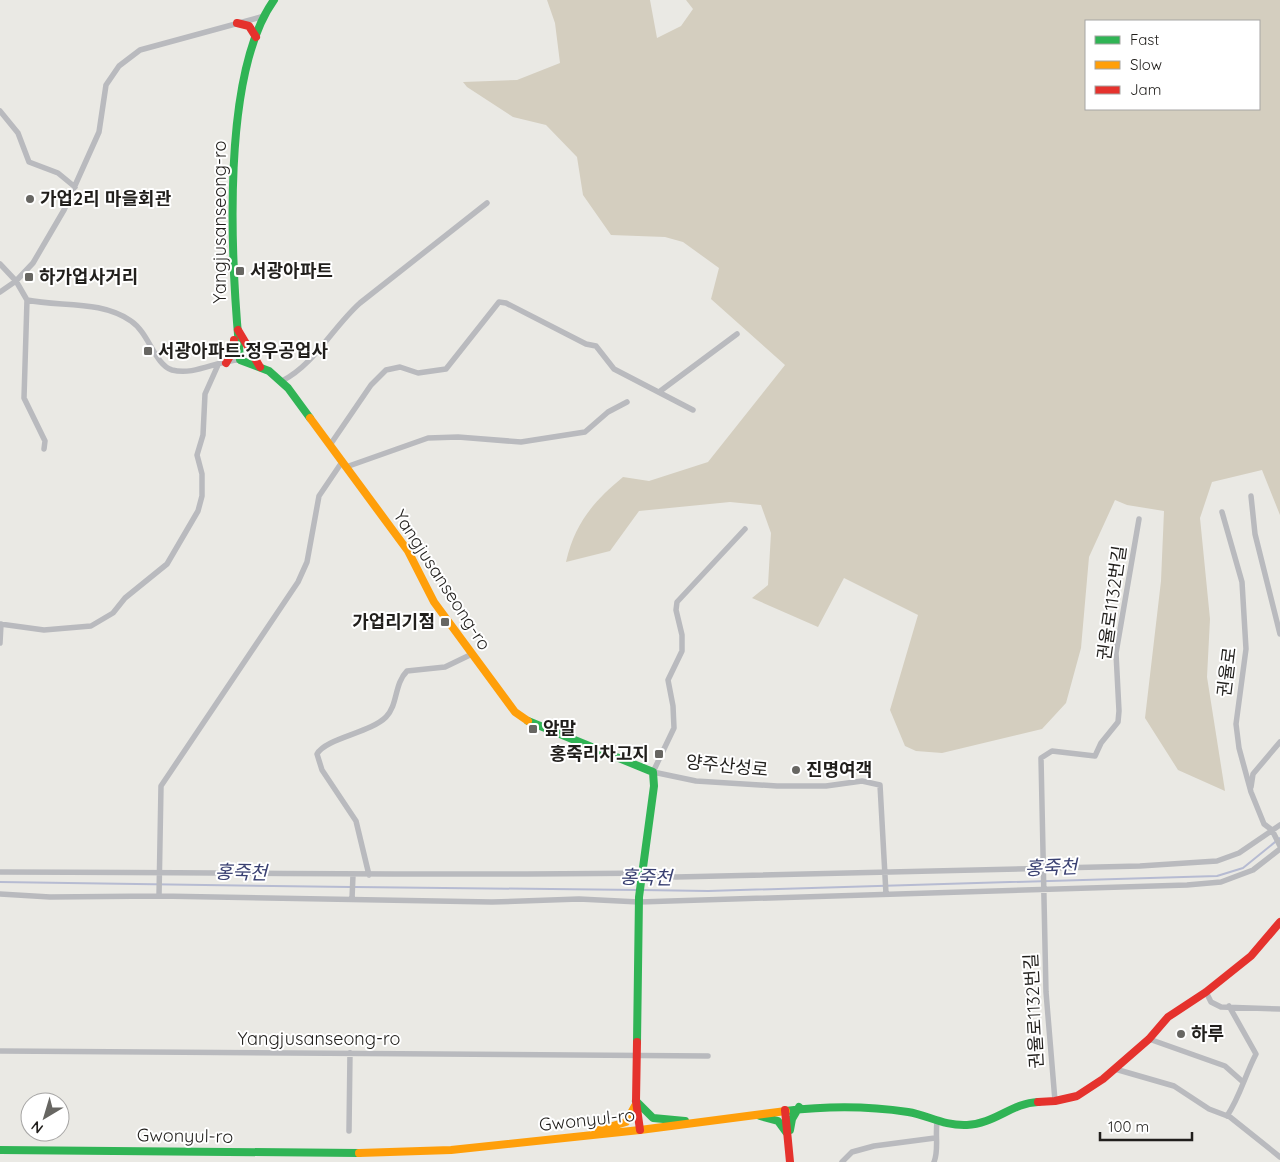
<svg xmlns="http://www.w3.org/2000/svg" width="1280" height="1162" font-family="Quicksand,'Noto Sans KR',sans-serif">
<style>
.green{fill:#d4cebf;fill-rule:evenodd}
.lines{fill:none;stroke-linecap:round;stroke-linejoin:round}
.stream{stroke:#b6bbd2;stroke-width:2}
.street{stroke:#b9babe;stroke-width:5.5}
.fast{stroke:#30b455;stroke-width:8}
.slow{stroke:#ff9f0a;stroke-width:8}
.jam{stroke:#e5322d;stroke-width:8}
.poi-dot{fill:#676662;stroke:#fff;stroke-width:2}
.labels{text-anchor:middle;stroke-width:4;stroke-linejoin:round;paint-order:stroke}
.poi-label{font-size:18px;font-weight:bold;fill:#211f1c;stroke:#fff;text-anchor:start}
.street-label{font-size:18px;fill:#211f1c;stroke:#fff}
.water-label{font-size:19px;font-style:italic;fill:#3a4172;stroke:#fff}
</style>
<rect width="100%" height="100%" fill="#eae9e4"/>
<path class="green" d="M547,0H650L657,38L681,26L693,9L686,0H1280V515L1262,470L1212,482L1200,518L1210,619L1207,677L1225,791L1178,770L1145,718L1161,581L1164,511L1127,505L1115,500L1089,557L1081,648L1066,703L1042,729L942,753L916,751L905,746L890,710L918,615L844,578L818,627L752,598L768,585L771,533L761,505L730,502L639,511L610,551L566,562C575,523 593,502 623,477L649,481L708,462L785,365L711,299L719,268L683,242L665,237L611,235L583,195L577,157L546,125L513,117L467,87L463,82L517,80L560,63L555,23ZM1086,21H1259V109H1086Z"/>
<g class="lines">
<path class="stream" d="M0,882L350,887
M355,887L638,890
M642,890L708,891L1217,876L1243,868L1280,838"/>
<path class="street" d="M0,111L18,133L29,162L58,173L75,187
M0,264L16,281L27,300C60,307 101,300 131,321C149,333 155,365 172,370C195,376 217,360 240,360
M0,292L16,281L33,263L64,210L99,132L106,85L119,66L140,50L261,17
M27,300L24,398L45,441L44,449
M282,381C315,364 332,328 360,303L487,203
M659,392L737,334
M330,445L371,385L386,370L400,367L418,373L446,369L499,302L506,303L586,344L596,346L614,369L693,410
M346,467L428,438L458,437L521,442L585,432L608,412L627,402
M1251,496L1255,534L1280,634
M1222,512L1242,582L1246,649L1236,724L1239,748L1251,792L1264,824L1272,830L1280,846
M745,529L677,602L676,610L682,635V651L668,680L673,706L674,728L653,772L696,781L777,786H826L862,781L880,785L886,894
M0,624L44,630L91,626L113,613L125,598L167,564L198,511L202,496V474L197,455L203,435L205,394L218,365
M0,643L1,624
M1251,787L1253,774L1280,742
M0,872C214,872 427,876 641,873L676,877L1140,866L1217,861L1239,853L1280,825
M369,875L356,821L322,770L317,754C326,738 370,733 386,717C398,705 394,684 407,671L445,667L472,654
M0,894L50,897L159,896L492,902L579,899L639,902L1187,885L1221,882L1253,870L1280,849
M159,896L161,786L298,582L307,562L319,496L342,462
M352,899L353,875
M1206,992L1211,1002L1221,1007L1280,1009
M1149,1039L1225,1066L1243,1082
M0,1051L708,1056
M1115,1069L1174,1086L1209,1109L1230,1117L1280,1157
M1055,1101L1046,992L1041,758L1052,751L1095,756L1101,743L1118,722L1119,711L1116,653L1139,519
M1227,1116C1240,1097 1245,1075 1256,1054L1229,1006
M349,1131L350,1053
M842,1162L852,1152L874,1146L935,1138
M934,1162C939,1150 935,1136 937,1122"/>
<path class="fast" d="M274,0C221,74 231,257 239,346L240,360L269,371L288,388L310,418
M528,721L653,772L654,786L639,897L637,1042
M636,1101L653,1118L685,1121
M786,1111C826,1106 868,1106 908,1112C928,1115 943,1126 967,1125C994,1124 1012,1103 1038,1102
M760,1116L778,1121L786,1132
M790,1130L792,1119L799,1107
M0,1150L359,1153"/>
<path class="slow" d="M310,418L408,551L434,602L515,712L528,721
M599,1130L626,1122L635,1106
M359,1153L451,1150L640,1130L786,1111"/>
<path class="jam" d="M237,23L249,26L256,37
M238,330L260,367
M226,363L234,349V340
M637,1042L636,1101L640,1130
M1038,1102L1055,1101L1077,1096L1103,1079L1149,1039L1168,1017L1206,992L1251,956L1280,922
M785,1110L790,1162"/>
</g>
<g class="poi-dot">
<circle cx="30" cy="199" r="5"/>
<rect x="235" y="266" width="10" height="10" rx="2.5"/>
<rect x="24" y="272" width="10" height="10" rx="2.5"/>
<rect x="143" y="346" width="10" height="10" rx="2.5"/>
<rect x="440" y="617" width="10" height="10" rx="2.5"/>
<rect x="528" y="724" width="10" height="10" rx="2.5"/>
<rect x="654" y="749" width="10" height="10" rx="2.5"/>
<circle cx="796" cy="770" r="5"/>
<circle cx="1181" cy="1034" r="5"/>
</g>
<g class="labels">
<g class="poi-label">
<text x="40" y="205">가업2리 마을회관</text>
<text x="250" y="277">서광아파트</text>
<text x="39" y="283">하가업사거리</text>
<text x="158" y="357">서광아파트.정우공업사</text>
<text x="435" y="628" text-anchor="end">가업리기점</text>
<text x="543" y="735">앞말</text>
<text x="649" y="760" text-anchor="end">홍죽리차고지</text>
<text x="806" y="776">진명여객</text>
<text x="1191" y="1040">하루</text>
</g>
<g class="street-label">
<text transform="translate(220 222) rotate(-90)" y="6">Yangjusanseong-ro</text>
<text transform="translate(442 580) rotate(57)" y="6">Yangjusanseong-ro</text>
<text transform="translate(1112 603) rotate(-82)" y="6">권율로1132번길</text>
<text transform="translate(1227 672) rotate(-83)" y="6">권율로</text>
<text transform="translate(727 766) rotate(6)" y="6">양주산성로</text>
<text transform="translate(1034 1011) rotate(-93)" y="6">권율로1132번길</text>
<text x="319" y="1045">Yangjusanseong-ro</text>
<text transform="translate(587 1120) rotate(-6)" y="6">Gwonyul-ro</text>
<text transform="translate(185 1136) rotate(1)" y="6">Gwonyul-ro</text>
</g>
<g class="water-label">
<text transform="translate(1051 867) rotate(-2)" y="7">홍죽천</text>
<text transform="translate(241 872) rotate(1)" y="7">홍죽천</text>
<text transform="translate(646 877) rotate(1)" y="7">홍죽천</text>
</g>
</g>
<rect x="1085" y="20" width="175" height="90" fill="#ffffff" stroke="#a6a5a4"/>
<rect x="1095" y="36" width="25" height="8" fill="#30b455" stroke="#a6a5a4"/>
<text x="1130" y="45" font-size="15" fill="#211f1c">Fast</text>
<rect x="1095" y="61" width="25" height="8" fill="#ff9f0a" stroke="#a6a5a4"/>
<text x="1130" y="70" font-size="15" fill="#211f1c">Slow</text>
<rect x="1095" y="86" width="25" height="8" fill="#e5322d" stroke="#a6a5a4"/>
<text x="1130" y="95" font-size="15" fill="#211f1c">Jam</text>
<g transform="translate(45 1117) rotate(218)"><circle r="24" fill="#ffffff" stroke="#a6a5a4"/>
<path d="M0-4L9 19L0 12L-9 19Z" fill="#676662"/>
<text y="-8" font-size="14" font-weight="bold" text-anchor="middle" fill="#211f1c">N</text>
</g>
<path d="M1100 1132v8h92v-8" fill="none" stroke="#211f1c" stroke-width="2.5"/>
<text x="1108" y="1132" font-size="15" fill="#211f1c" stroke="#ffffff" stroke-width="4" paint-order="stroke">100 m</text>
</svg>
